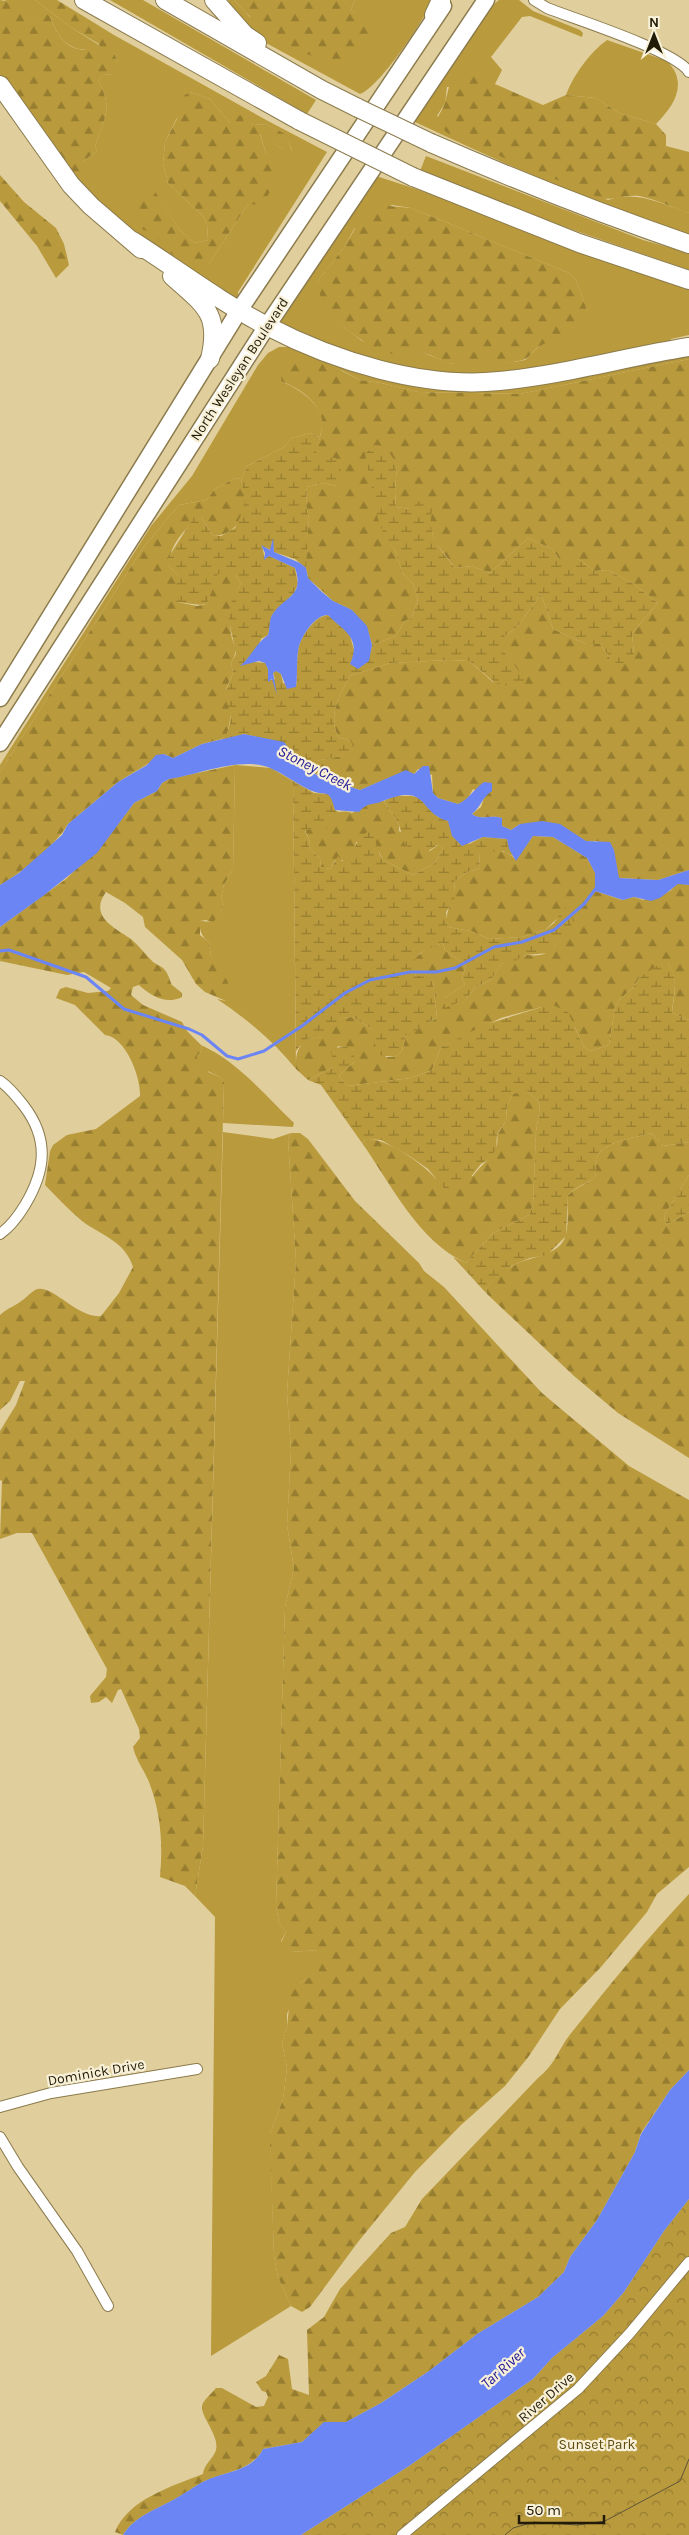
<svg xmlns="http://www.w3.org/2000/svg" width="689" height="2535" font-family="Karla,sans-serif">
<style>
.grass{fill:#b99a3c;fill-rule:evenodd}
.forest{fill:url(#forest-firs)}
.wetland{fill:url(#wetland-marsh)}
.park{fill:url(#park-crowns)}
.water{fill:#6b86f4}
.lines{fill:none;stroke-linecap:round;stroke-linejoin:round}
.stream{stroke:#6b86f4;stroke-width:3}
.minor-casing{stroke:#8b7b4d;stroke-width:12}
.trunk-casing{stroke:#8b7b4d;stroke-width:19}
.motorway-casing{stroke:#8b7b4d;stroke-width:20}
.minor{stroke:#fff;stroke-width:10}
.trunk{stroke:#fff;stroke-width:16}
.motorway{stroke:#fff;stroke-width:18}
.tram{stroke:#605539;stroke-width:1}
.motorway-bridge-casing{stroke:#8b7b4d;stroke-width:20;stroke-linecap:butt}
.motorway-bridge{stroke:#fff;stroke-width:18}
.labels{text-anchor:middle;stroke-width:4.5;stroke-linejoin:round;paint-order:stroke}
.street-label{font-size:14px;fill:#221b08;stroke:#f8f0d7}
.park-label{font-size:14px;fill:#5d4b0f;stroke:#f8f0d7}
.water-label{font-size:15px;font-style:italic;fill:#1c1397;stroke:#f8f0d7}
</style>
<defs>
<pattern id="forest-firs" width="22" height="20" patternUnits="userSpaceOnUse" patternTransform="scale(1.25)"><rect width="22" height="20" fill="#b99a3c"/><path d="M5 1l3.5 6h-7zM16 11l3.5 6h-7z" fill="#967d30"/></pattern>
<pattern id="wetland-marsh" width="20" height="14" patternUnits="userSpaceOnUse" patternTransform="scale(1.25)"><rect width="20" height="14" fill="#b99a3c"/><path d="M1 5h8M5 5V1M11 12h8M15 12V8" fill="none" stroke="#967d30"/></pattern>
<pattern id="park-crowns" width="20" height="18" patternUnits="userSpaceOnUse" patternTransform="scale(1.25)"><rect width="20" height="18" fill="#b99a3c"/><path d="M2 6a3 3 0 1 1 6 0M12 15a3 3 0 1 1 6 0" fill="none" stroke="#967d30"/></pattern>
</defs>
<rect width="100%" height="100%" fill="#e0ce9d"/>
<path class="grass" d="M4,0H35L72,28L99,45L101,50C71,52 60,44 50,16L25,24C22,10 17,4 4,0Z
M110,0H143L316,100L307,114Z
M228,0H234L250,17L357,15L351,9L355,0H433C424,20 379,88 360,94L266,43L238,18Z
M499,0H519L533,11L580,30L583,33L582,37L530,16L522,17L491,57L502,70L495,84L447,87L445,103L437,116L608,200C637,190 662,204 689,213V235C595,205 505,164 415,122C426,99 481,13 499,0Z
M114,35L268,121L327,152L238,292V300L140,237L72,178L82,166V162L97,151L95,146C104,120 114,107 98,81L103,75L112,74L118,62L114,53ZM190,92L210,99L230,123L254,125L266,124L287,136L292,151L279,147L260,133L266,154L248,204L209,264L158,239L149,231L154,191L179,229L194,243L208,240L207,224L203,216L168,183L163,163L165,142Z
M607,40L667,61C689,83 674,106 656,124L619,113L596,98L566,95C573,76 590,52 607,40Z
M426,156L643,240L689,253V270L536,217L420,171Z
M376,176L416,189L689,290V335L671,339L668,344C587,361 492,390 409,371C364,360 320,341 277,322ZM392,205L411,208L569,273L576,280L587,310L536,349L525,360L515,362L452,364L424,353L409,352L362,341L336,321L318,281L345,246L354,229Z
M279,347H289L428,385L689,352V359L520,394L418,392L381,383L360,380L343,371L317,363L282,382C296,387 315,400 321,414C325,421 321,430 320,437L310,433L292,438L284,447L247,466L241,479L235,478L215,489L206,500L179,505L143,548L0,772V765L151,526L192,476L258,365L268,353Z
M235,765L271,768L293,781L296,1069C273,1041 247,1019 217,999L226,1001L223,978L211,956L209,942C202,937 199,931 200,921L213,922L224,906L221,898L224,885L233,869Z
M201,1045C237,1061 266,1096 294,1123L293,1127L223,1123L224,1082L220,1077L197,1066V1056L202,1051Z
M223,1132L273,1139L291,1133L288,1139L296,1261L287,1393L291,1450L287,1525L294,1568L285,1607L276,1906L279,1923L286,1932L281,1941L291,1952L319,1950L320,1971L300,1983L287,2014V2027L282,2043L287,2068L283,2099L270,2134L274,2256L278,2277L291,2306L211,2356L215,1917L195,1896L203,1846Z"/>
<path class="forest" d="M0,0L24,4L22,12L25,23L34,21L35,12H43L50,16C59,42 71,54 100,49L99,44L72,28L35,0H57L114,35V53L118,62V70L112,74L103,75L98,81C114,107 104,120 95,146L97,151L82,162V166L92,167V174L72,178L0,76Z
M234,0H355L351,9C360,18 371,24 373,37L364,48L338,64C294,54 264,33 234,0Z
M469,69L495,78V84L543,105L566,95L596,98L619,113L656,124L666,135V146L689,152V213C673,208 656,199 639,196C625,194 613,201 600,198L450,135L437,124C437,114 443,111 445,102C452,80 446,80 469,69Z
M190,92L210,99L230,123L235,116L242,115L244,123L254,125L266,124L287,135L292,152L279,147L260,134L266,154L284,172L261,205L248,204L209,264C197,264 185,262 175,256C160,247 158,233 138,228C129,213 144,201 154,190L179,229L194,243L208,240L207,224L203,216L168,183L163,163L165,142L177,119L179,99Z
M0,175L24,202L56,228L64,244L69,265L56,278L37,246L0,201Z
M379,205L411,208L569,273L576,280L587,310C577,333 556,336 537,348C532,352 529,358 523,360C506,365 472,365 454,364C443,363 433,354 422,353C408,352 398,356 384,352C361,344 345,325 323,314L318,281L345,246L365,211Z
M291,358H302L332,366L360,380L381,383L418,392L520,394L689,359V870L658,880L618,878L617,870L598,841H586L520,824L511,830L502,826V818C491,814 483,821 472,814L481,807L485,795L473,789L467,800L458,804L438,798L433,793L432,775L418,769L414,774L405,771L360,790L351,787L342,779L328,780L312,772L315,761L341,756L351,741L338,737C328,714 339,696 350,676L390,663L449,660L469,661L493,682H526L504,651V637L518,626L541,594L553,629L586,644H600L611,660L634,654L632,633L658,603L632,583L608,570L595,571L578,559H559L552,549L528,538L490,573L472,566L455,568L435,542L429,522L410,509L396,507L395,492L397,464L385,537L395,550L403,574L413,584L418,599L412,617L404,622L396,636L372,645L369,634L352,610L333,601L308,578L305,563L309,518L306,506L307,487L322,483L337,486L314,457C317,447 321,436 322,426C325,406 299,387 282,382L279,369L284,360Z
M235,478L241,479C242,485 245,492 245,498C246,518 233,536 213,536L201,517C183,529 171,544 168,565L179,576L177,602L197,606L207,604L217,574H235L241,584C231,597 229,616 231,633C233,648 240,647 231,663L233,673L226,689L231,715L227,735L222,739L202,744L173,758L164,754L118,782L68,824C57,844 20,874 0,885V772L143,548L179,505L206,500L215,489Z
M235,765L233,869L224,885L221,898L224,906L213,923L206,920L200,921V935L209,942L211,956L228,982L226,1001L205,992L196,984L182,960L145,927L143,917L125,903L106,892C88,917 116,928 131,939C139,946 146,955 153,962C156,964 160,966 163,968C169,974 169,979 172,985L182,993V997C166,1005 151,996 139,985L133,987L131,995L143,1005L182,1022L187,1031L201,1045L202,1051L197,1056V1066L208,1069V1072L220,1077L224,1082L203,1846L195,1896L185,1886L160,1877C163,1844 161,1813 149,1782C144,1770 136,1760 133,1747L140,1738L139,1729L121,1689L118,1690L112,1703L106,1697L99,1702L91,1703L90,1696L106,1677L107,1669L32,1533H17L0,1539L2,1481L0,1480V1431L16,1405L25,1381H20L10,1401L0,1410V1315C6,1309 13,1307 20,1302C25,1299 30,1293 35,1290C51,1282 77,1319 101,1316L119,1293L133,1267C125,1241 102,1236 82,1221C69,1210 57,1197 45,1185L50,1151L53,1145L67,1135L96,1129L140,1096C141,1078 126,1037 105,1035L75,1005L56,998L60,989L66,987L88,993L108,991L111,988L84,972L67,975L0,961V927L66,879L104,842L134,803L157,791L162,783L169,779Z
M384,801L399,825V831L430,851L438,845L443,848L435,863L413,875L383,860L377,848L356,842L354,850L345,860H335L330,869L321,867L320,858L309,849L310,842L305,830L327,820L329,816C336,812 345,810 352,813L371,803Z
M533,836L553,837L587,858L595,873V891L622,900L634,897L643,900L670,891L678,883L689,885V1020L672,1013C674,994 679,980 668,964L640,977L633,988L620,999L615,1007L609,1045L590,1051L584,1047L575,1027L542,1007L501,1018L441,1047L432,1070L411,1078L347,1086L339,1076L354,1062V1050L338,1046L333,1054V1067L308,1080L296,1069C296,1055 296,1049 307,1039L322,1037L342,1018L352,1017L374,1030L386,1057H395L402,1051L406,1035L437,1018L433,981L416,976L413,967L414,959L427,948L443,943L445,950L466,965L462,979L465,984L445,998L466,999L476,987L491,980L501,964C511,963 518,956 527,955C531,955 535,956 539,955C560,953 560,930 562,914L545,930L522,937L489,939L471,931L448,927C443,905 457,904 454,882L465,873L480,868L479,852C492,849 507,849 516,860Z
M519,1091H527L538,1101L540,1108L536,1131L533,1205L529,1215L493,1233L466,1263C418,1241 391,1184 362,1143L366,1139C385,1137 424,1164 436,1179L473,1176C481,1164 501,1152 497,1135L506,1121L507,1105L513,1094Z
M291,1133H300L308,1139L355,1201L419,1263L424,1271L444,1287L542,1393L629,1466L689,1500V1867L657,1894L647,1912L601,1967L560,2009L529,2056L505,2086L461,2125L415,2172L358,2242L310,2307L302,2312L291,2306L278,2277L274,2256L270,2147V2134L283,2099L287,2068L282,2043L287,2027L290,1997L294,1987L319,1971V1950L291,1952L279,1947L286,1932L279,1923L276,1906L285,1607L294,1568L287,1525L291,1450L287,1393L296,1261L288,1139Z
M651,1133L663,1146L689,1142V1175L664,1216L666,1225L689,1212V1458L618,1413L574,1376L487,1294L486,1289C493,1280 502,1271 512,1266C529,1256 561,1257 566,1234C569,1221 567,1207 568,1195C576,1187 589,1183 594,1178C598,1173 595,1165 596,1159C602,1141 635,1138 651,1133Z
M689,1894V2070L670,2090L641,2133L635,2152L597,2220L570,2257L564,2272L538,2297L477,2334L429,2371L381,2403L346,2422L324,2423L302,2442L263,2449C252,2470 228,2471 207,2480C195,2485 185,2494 173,2500C155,2510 135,2516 123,2535L115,2532C128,2499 173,2486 203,2474C204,2464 213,2459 216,2450C220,2434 197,2414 203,2403C206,2398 212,2393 216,2388H222L256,2407L264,2406L268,2397L266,2392L262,2391L256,2382L266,2376L279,2355L288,2359L292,2389L309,2395L307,2330L324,2317L340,2289L391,2233L405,2227L422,2199L538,2078C556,2064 558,2049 572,2032C610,1985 647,1938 689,1894Z"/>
<path class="wetland" d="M310,433L320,437L315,457L336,458L345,481L337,486L322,483L307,487L306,506L309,518L306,568L295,559L274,552L272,541L271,550L262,546L265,559L269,556L295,568L298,584L294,593L272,615L268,635L261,639L253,662L266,663L268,669V681L275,679L273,673L276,671L281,674L283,683L296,687C298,674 296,658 299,646C303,634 315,616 328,615L349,632L355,654L371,651L372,645L396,636L404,622L412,617L418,599L413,584L403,574L395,550L385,538L378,519L365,454L375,445L385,446L397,464L395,492L396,507L410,509L424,497L433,505C426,536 437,545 455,568L472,566L490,573L528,538L552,549L559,559H578L595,571L608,570L632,583L658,603L632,633L634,654L621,665L611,660L600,644H586L553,629L541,594L518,626L504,637V651L527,682L512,687L494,682L469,661L449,660L390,663L350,676C339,696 328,714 338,737L351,741L354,750L341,756L316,761L313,767L295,757L284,743L244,734L232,739H222L227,734L230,723L231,715L224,695L233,673L231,663L236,654L228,615L233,596L241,584L235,574H218L207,604C197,606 188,603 177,602L173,597L179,576L168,565V558L194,517H201L213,536H221L235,528L242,513L245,499L241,479L247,466L284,447L292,438Z
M293,781L314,793L330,794L333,798L335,810L340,813L329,816L327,829L323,832L314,828L305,831L310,842L309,849L320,858L321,867L330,869L338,856L342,861C355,854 355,839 367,832H372L380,855L383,860L413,875L435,863L443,848L437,845C425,855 418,853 405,845L399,825L384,801L394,796H412L419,798L438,817L448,821L469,844L483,837L507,839L513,856L503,851L479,852L480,868L465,873L454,882L455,898L446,912L448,927L471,931L489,939L522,937L545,930L554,923L565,907L571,912L573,922L565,936L559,939L550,953L525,955L511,963L501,964L491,980L476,987L466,999L445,1008V998L465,984L462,979L466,965L445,950L443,943C425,949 408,955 416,976H424L433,981L437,1018C425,1023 419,1033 406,1035L402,1051L395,1057L379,1055L373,1039L374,1030L352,1017L342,1018L325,1037L307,1039L304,1045L300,1046L296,1051Z
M661,963L668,964C680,980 673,994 672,1013L689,1020V1142L663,1146L651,1133C635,1138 602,1141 596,1159C595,1165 598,1173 594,1178C589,1183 576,1186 568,1195L566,1236L547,1255L530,1258L511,1266L492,1282L486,1289L487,1294L453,1257L466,1263L493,1233L529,1215L533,1205L536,1131L540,1108L538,1101L527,1091L513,1094L507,1105L506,1121L497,1134L496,1149L489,1159L481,1164L462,1188L452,1192L444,1188L428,1169L411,1157L381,1140L366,1139L362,1143L321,1085L308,1080L333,1067L331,1048L346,1047L354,1050V1062L339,1076L347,1086L411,1078L432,1070L441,1047L484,1025L542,1007L553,1005L568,1012L584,1047L590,1051L609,1045L615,1007L620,999L633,988L640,977Z
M689,1175V1212L666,1225L664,1216Z"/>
<path class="park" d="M689,2199V2535H301L409,2466L533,2379L552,2358L603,2316L624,2292L664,2231Z"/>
<path class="water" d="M273,538L274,552L300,563L306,568L308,578L322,592L333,601L352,610L367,626L372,645L369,661L358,669L350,664C362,637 343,631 328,615C315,615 303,634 299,646C296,658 298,674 296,687L287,689L281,674L276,671L273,673L277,695L272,679L268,682V669L265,663L259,661L240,666C251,657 256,643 268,635C270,629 269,620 272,615C284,596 305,597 295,568L269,556L264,560L265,553L261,545L270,550Z
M244,734L284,742L295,757L313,767L312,772C322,779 330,781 342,779L351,787L360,790L406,770L414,774L423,766H429L433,793L438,798L458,804C469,799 474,789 484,782L492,783V791C482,797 481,807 472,814C483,821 491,814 502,818V826L511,830L520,824L542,821L560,824L586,841L610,842L614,850L619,878L658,880L689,870V885L678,884L660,898L651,901L634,897L623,900L595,891V873L587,858L553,837L533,836L516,861L509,849L507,839L483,837L462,846L452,836L448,821C418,813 429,782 383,801C372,806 369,801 359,812L335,810C328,784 327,800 306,788C294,782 284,774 272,769C243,755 199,775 169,779L162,783L157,791L134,803L97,853L43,896L0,927V885L19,873L62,835L68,824L118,782L147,765L156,755L164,754L173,758L202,744Z
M689,2070V2199L664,2231L624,2292L603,2316L552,2358L533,2379L409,2466L301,2535H123C135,2516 155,2510 173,2500C185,2494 195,2485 207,2480C228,2471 252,2471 263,2449L302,2442L324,2422H346L381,2403L429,2371L477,2334L538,2297L564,2272L570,2257L597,2220L635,2152L641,2134L670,2090Z"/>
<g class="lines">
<path class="stream" d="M0,951L9,950L86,977L124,1009L189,1029L202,1035L227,1056L238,1059L264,1051L302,1026L345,993L370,980L410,972H436L455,968L494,947L522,942L554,930L584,904L600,883"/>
<g class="minor-casing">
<path id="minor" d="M534,0L547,8C575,19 676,51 689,72
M0,1081C9,1087 17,1097 24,1106C49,1139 46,1170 25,1205C19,1215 10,1227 0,1234
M0,2107L51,2093L197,2069
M0,2137L18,2167L77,2251L108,2306
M402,2535L578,2389L630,2333L689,2262"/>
</g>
<g class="trunk-casing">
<path id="trunk" d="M0,698L240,309L443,6
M0,743L267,326L486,0"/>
</g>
<g class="motorway-casing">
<path id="motorway" d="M84,0L300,121
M165,0L322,90L358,108
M214,0L245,35L257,43
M434,15L441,0
M0,85L71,185L91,206L141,249
M431,143C516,180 601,214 689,244
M413,177L579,243L689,280
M133,241C177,269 220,302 267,326C334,361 423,389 499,381C563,375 626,357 689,347
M172,276C204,305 221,313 210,359"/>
</g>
<use href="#minor" class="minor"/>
<use href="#trunk" class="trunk"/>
<use href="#motorway" class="motorway"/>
<path class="tram" d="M505,2535L513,2528L534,2522L577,2525L605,2521L680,2481L689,2459"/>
<g class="motorway-bridge-casing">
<path id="motorway-bridge" d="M358,108L431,143
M300,121L413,177"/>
</g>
<use href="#motorway-bridge" class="motorway-bridge"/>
</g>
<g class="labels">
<g class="street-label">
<text transform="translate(239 369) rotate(-57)" y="5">North Wesleyan Boulevard</text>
<text transform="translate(96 2072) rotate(-10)" y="5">Dominick Drive</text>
<text transform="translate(546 2397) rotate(-41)" y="5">River Drive</text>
</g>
<g class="park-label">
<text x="597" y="2449">Sunset Park</text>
</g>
<g class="water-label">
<text transform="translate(315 768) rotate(27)" y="5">Stoney Creek</text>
<text transform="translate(503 2368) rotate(-42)" y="5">Tar River</text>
</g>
</g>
<g transform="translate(654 35)" stroke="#f8f0d7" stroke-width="4" paint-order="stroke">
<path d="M0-4L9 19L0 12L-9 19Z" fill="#221b08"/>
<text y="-8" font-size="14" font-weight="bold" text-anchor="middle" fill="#221b08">N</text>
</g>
<path d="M519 2515v8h85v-8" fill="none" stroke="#221b08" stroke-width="2.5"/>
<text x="526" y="2515" font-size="15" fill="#221b08" stroke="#f8f0d7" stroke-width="4" paint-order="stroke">50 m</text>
</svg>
